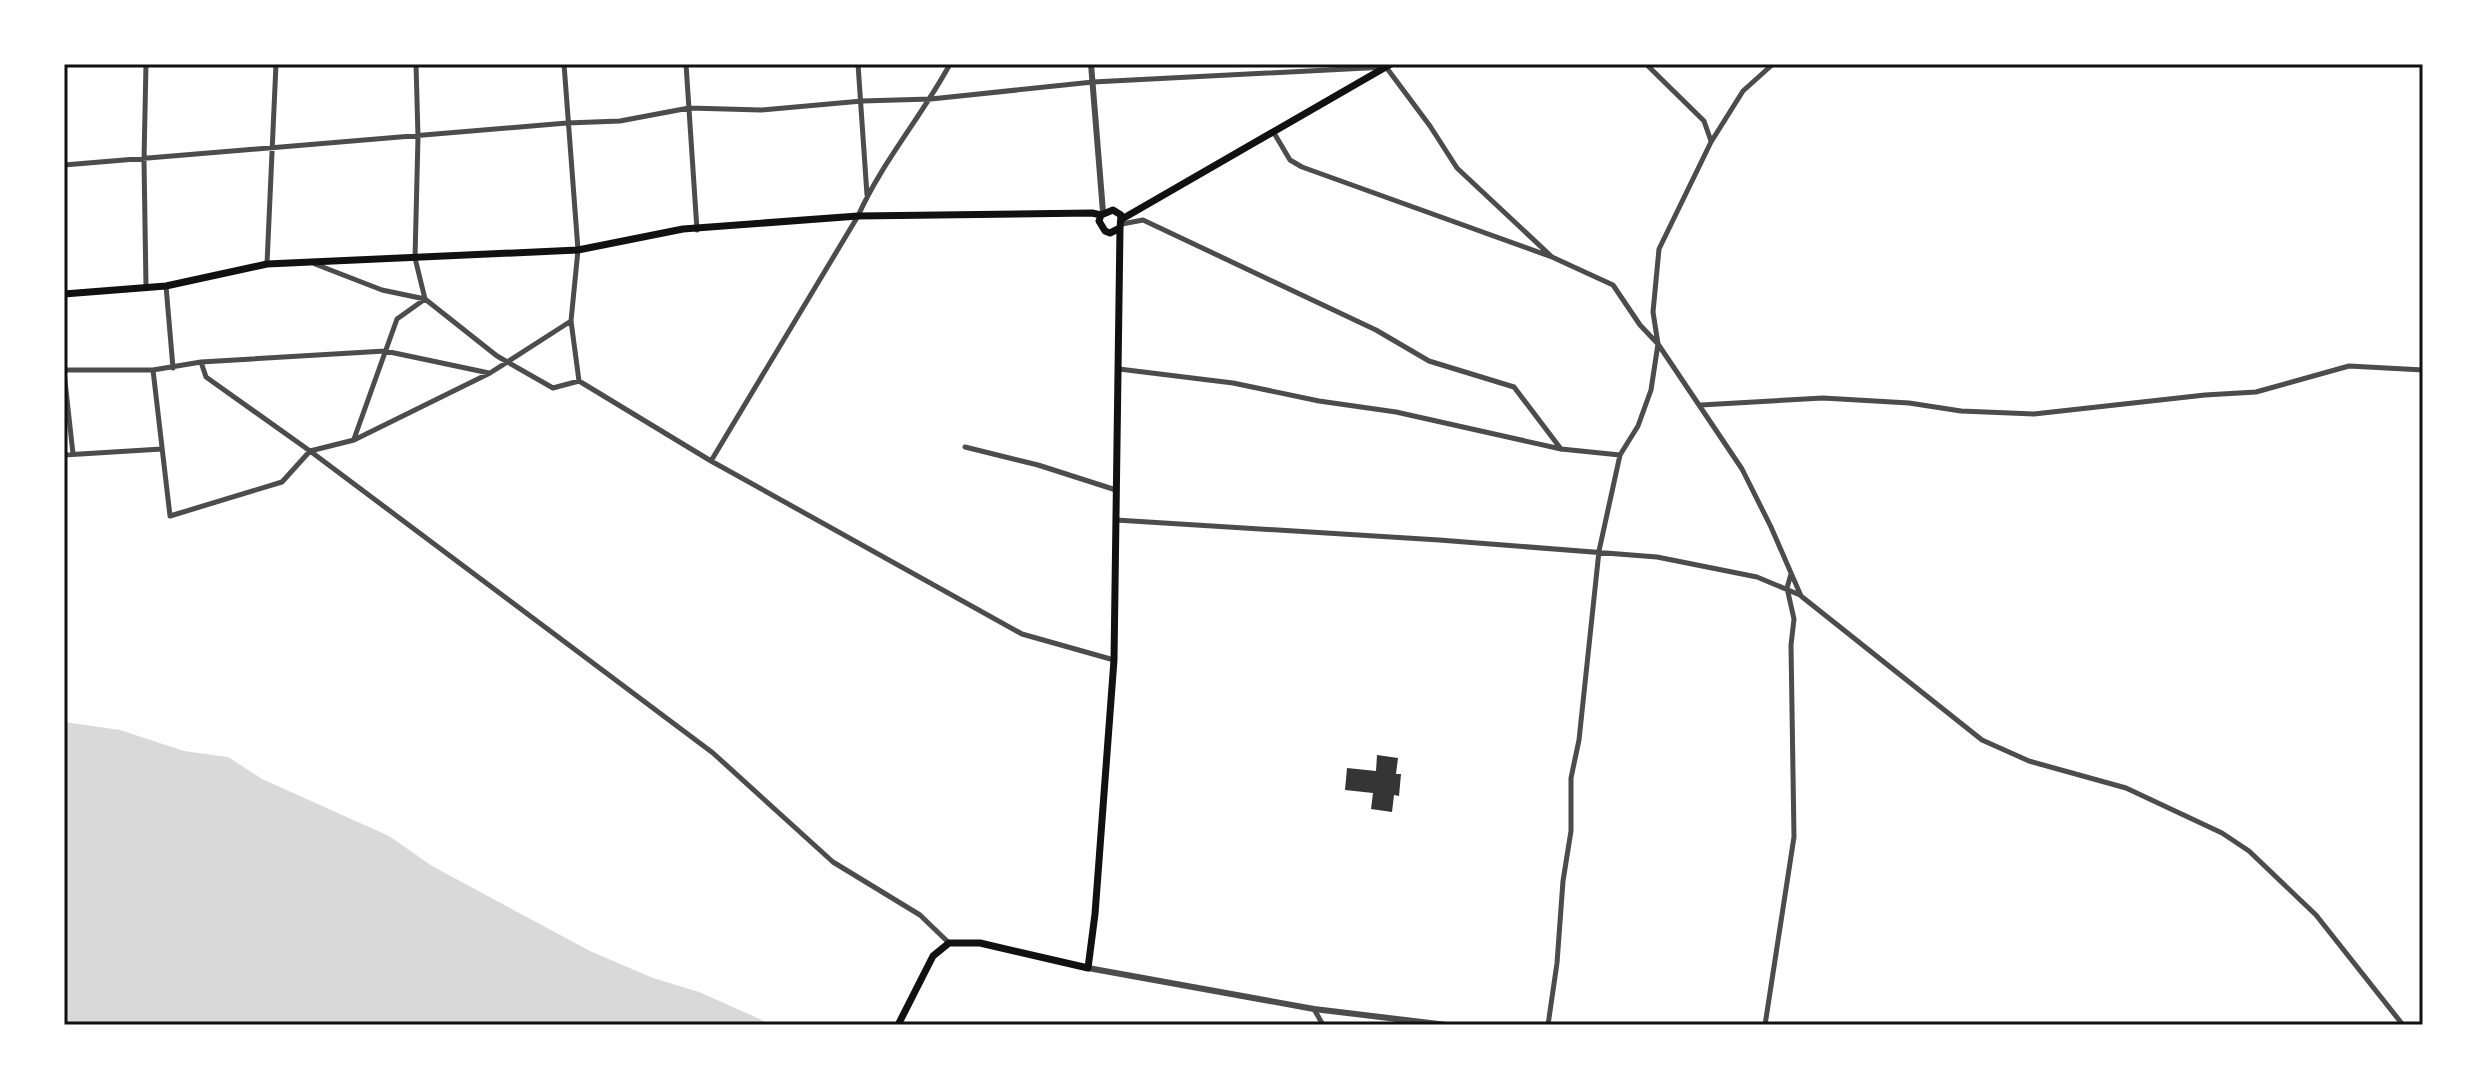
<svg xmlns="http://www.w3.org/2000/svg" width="2487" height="1089" font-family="Ubuntu,sans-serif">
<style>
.water{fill:#d9d9d9}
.building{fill:#353535}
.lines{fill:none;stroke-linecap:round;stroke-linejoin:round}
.minor{stroke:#4c4c4c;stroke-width:5}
.tertiary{stroke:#4c4c4c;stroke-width:6}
.secondary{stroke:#111;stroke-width:7}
.neatline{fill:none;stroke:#111;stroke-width:3}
</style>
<rect width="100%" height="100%" fill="#fff"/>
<path class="water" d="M64,722L120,730L184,751L228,757L262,779L389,836L432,866L590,951L653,978L699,992L762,1020L768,1025H64Z"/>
<path class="building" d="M1377,755L1398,758L1396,774H1401L1399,796L1394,795L1392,812L1371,809L1373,793L1345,790L1347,768L1376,771Z"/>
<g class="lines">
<path class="minor" d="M564,64L578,250L571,321L579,381
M686,64L697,230
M858,64L867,195
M1646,64L1704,121L1711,141
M1274,133L1290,160L1302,167L1552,257L1613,285L1640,325L1658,344L1742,469L1771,527L1801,596L1982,740L2029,761L2126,788L2222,833L2249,851L2316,915L2403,1025
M64,165L567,123L620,121L689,108L761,110L862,101L931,99L1093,82L1386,67L1430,126L1457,168L1552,257
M1122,224L1143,220L1376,330L1429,361L1514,387L1561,449
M267,264L276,64
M315,264L382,290L425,299L497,356L553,388L579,381L711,461L1022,634L1114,660
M166,286L173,368
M146,287L144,160L146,64
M201,362L206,377L310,451L713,753L833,862L920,915L949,943
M1119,369L1233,383L1319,401L1396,412L1561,449L1620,455
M64,370H153L201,362L385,351L489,373
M153,370L170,516L282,482L310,451L354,440L490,373L571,321
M64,372L73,454
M1701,405L1823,398L1909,403L1961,411L2034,414L2205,395L2256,392L2349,366L2423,370
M354,439L397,319L425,299L415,258L418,137L416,64
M965,447L1038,465L1116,490
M64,455L162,449
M711,461L858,216C882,162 922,116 950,64
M1116,520L1439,540L1657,557L1757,577L1800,595
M1314,1009L1323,1025
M1548,1025L1557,963L1563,881L1571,831V778L1579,740L1599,551L1620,455L1638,426L1651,390L1658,344L1653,312L1659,249L1711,142L1743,91L1773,64
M1765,1025L1794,837L1791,645L1794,619L1787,588L1791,574"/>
<path class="tertiary" d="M1091,64L1103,212
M1088,968L1314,1009L1447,1025"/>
<path class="secondary" d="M1122,219L1391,64
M64,294L166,286L267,264L578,250L683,229L858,216L1092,213L1101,215L1113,210L1121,215L1120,228L1110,233L1105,231L1099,221L1101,215
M898,1025L933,956L949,943H980L1088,968L1095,914L1114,660L1120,228"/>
</g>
<rect width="2487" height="1089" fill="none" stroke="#ffffff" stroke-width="132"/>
<rect x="66" y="66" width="2355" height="957" class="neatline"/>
</svg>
